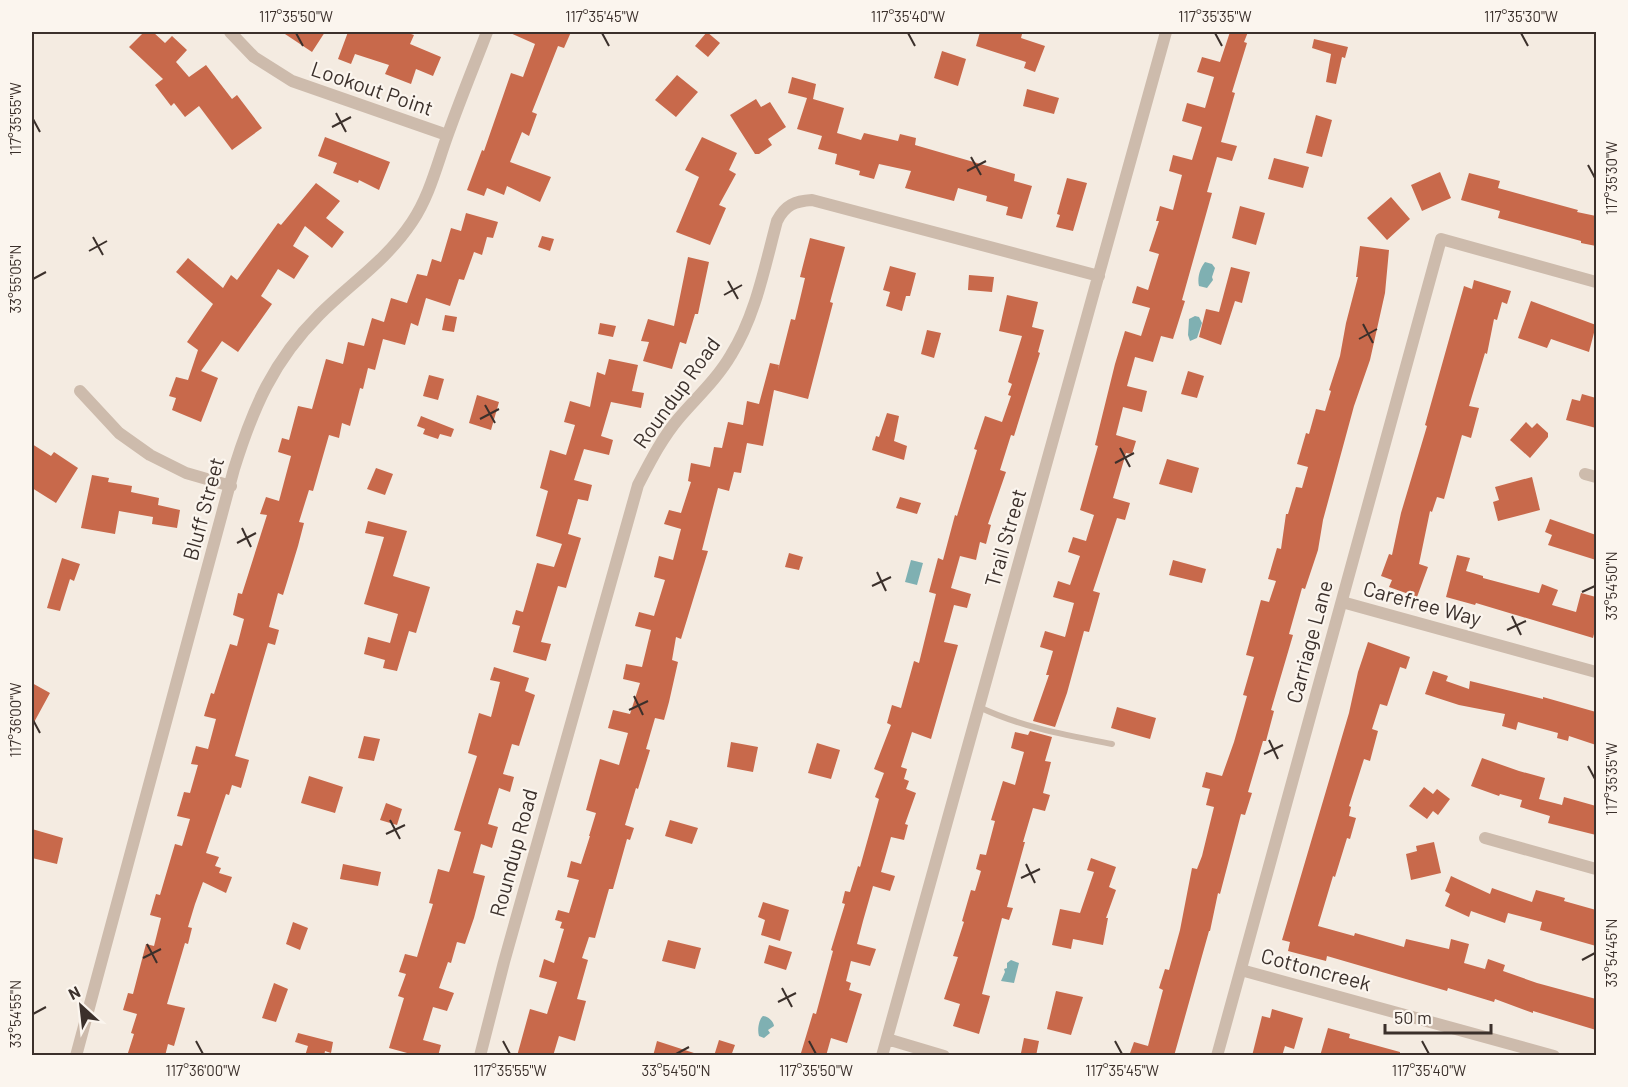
<svg xmlns="http://www.w3.org/2000/svg" width="1628" height="1087" font-family="Barlow,sans-serif">
<style>
.water{fill:#7fb0b2}
.building{fill:#c8694b}
.lines{fill:none;stroke-linecap:round;stroke-linejoin:round}
.lane{stroke:#cdbbac;stroke-width:6}
.street{stroke:#cdbbac;stroke-width:12}
.ticks{fill:none;stroke:#3b302b;stroke-width:2}
.labels{text-anchor:middle;stroke-width:4.5;stroke-linejoin:round;paint-order:stroke}
.street-label{font-size:21px;fill:#3b302b;stroke:#fbf5ee}
.neatline{fill:none;stroke:#3b302b;stroke-width:2}
.ticks-label{font-size:15px;text-anchor:middle;fill:#3b302b}
</style>
<rect width="100%" height="100%" fill="#f4ebe1"/>
<path class="water" d="M1205,262L1212,264L1215,268L1212,277L1213,280L1207,288L1199,286C1197,278 1200,268 1205,262Z
M1195,316L1199,317L1202,323L1197,338L1190,341L1188,335L1189,319Z
M911,560L923,563L917,585L905,582Z
M1011,960L1019,963L1014,983L1001,981L1005,972L1004,969L1007,968V963Z
M763,1016C768,1016 774,1022 774,1026L768,1030L770,1033L764,1038L759,1036C757,1030 759,1019 763,1016Z"/>
<path class="building" d="M144,32H153L165,43L172,36L187,50L176,62L189,77L206,65L232,99L237,95L262,128L232,150L199,106L185,117L174,103L171,106L155,85L163,79L129,47Z
M282,32H325L312,52Z
M348,32H405L414,35L410,44L441,57L433,76L416,69L411,84L385,74L389,65L355,54L351,64L338,59Z
M508,32H571L564,48L558,46L532,112L537,114L529,136L522,132L510,162L551,177L540,202L507,186L504,195L487,188L484,196L467,190L482,150L484,151L511,73L523,77L535,44Z
M707,32L720,43L708,57L695,46Z
M980,32H1013L1022,34L1021,38L1045,46L1035,72L1024,68L1026,62L976,46Z
M1230,32H1248L1244,42L1247,43L1232,92L1235,93L1221,142L1237,146L1232,161L1217,157L1207,192L1212,193L1182,300L1185,301L1173,339L1161,336L1153,362L1135,357L1127,386L1147,391L1142,412L1123,407L1116,435L1136,441L1132,454L1126,453L1113,498L1130,503L1125,520L1117,518L1093,591L1100,593L1089,632L1084,631L1067,693L1055,727L1033,721L1049,675H1046L1053,651L1040,647L1045,631L1065,637L1074,603L1053,597L1058,581L1070,585L1080,556L1068,552L1073,537L1086,541L1094,515L1080,510L1098,446L1095,445L1115,364L1125,331L1141,336L1150,308L1132,303L1137,286L1148,290L1159,254L1149,251L1159,221H1156L1160,206L1173,210L1182,175L1169,171L1173,155L1192,160L1202,127L1182,121L1187,103L1205,108L1214,77L1197,72L1202,57L1220,62Z
M1314,39L1348,47L1345,58L1342,57L1336,84L1326,82L1331,54L1312,48Z
M942,51L966,59L958,86L934,78Z
M677,75L698,92L676,117L655,100Z
M792,77L816,84L813,99L844,108L837,133L861,140L864,133L898,141L900,134L916,138L915,145L1015,174L1014,181L1032,186L1022,219L1006,215L1008,207L986,201L987,196L958,188L954,201L905,188L911,171L879,164L874,179L859,175L860,171L835,164L837,154L818,149L822,136L797,129L807,98L788,93Z
M1027,89L1059,98L1054,114L1023,106Z
M756,99L761,107L770,102L786,127L768,139L772,145L759,154H755L730,115Z
M1316,115L1332,120L1322,157L1306,153Z
M325,137L390,162L379,190L359,180L358,183L333,173L337,163L318,156Z
M702,137L737,153L729,170L736,174L719,205L726,208L710,245L676,232L699,177L685,170Z
M1274,158L1309,167L1303,188L1268,179Z
M1440,172L1451,198L1422,211L1411,185Z
M1469,173L1500,181L1498,188L1578,210L1577,212L1596,216V246L1581,243V241L1498,218L1500,211L1461,200Z
M1067,178L1087,183L1073,231L1056,227L1060,215L1057,214Z
M316,183L340,201L326,218L344,232L332,248L305,226L293,246L309,256L294,279L278,269L261,296L272,304L238,352L222,341L201,371L218,378L201,422L172,410L176,398L169,396L176,377L188,380L198,350L187,342L213,304L176,272L188,258L223,288L231,275L237,280L278,223L281,225Z
M1391,197L1410,219L1387,240L1367,218Z
M1240,206L1265,213L1256,245L1232,238Z
M466,213L498,222L493,238L487,237L482,255L474,252L464,280L459,279L450,306L426,298L418,326L411,323L405,345L383,339L375,370L368,368L363,389L360,388L350,426L342,423L339,438L329,435L313,491L309,490L299,522L304,523L298,546L283,595L278,593L269,627L279,630L275,645L268,643L235,756L249,760L241,788L232,785L229,795L226,794L206,853L219,857L215,866L221,868L219,873L232,877L226,893L203,882L195,904L188,927L192,928L188,944L185,943L167,1004L185,1008L174,1046L168,1044L165,1056H127L134,1034L131,1033L137,1014L123,1010L128,993L133,994L146,944L154,946L161,918L150,915L156,894L160,895L175,844L182,846L190,819L177,816L184,792L190,793L198,765L191,764L196,746L208,749L216,719L204,716L211,693L214,694L230,644L237,646L244,619L233,615L238,593L242,594L267,515L260,514L266,497L279,501L291,456L278,452L282,438L289,440L298,406L312,409L326,359L343,364L348,342L364,346L372,318L384,322L391,298L407,303L417,274L427,276L432,259L441,262L451,228L461,231Z
M542,236L554,239L550,251L538,247Z
M810,238L845,247L830,302L833,303L808,399L774,390L763,446L747,443L741,473L734,472L729,491L718,488L702,550L708,551L681,639L676,637L672,660L678,662L669,702L664,720L655,718L646,749L650,750L638,789L636,788L625,825L634,828L630,840L627,839L613,889H609L595,938L589,937L582,958L588,960L577,999L586,1001L575,1041L559,1036L553,1056H517L530,1009L547,1014L557,982L539,977L544,959L554,963L564,929L560,928L562,922L555,920L558,910L569,913L579,880L567,877L571,861L581,864L590,836H589L596,813L586,810L600,759L619,765L628,733L608,728L613,710L630,714L640,683L623,679L626,664L642,667L651,630L635,626L639,612L654,616L665,580L654,577L659,556L673,560L681,529L664,524L669,510L681,513L691,482L688,481L691,463L710,467L714,447L722,448L728,422L743,425L747,401L759,404L770,363L779,365L778,370L791,319L795,320L805,278L800,277Z
M1360,246L1389,250L1385,293L1370,360L1354,406L1323,520L1318,550L1305,589L1302,588L1289,634L1293,635L1271,710L1274,711L1266,741H1263L1248,792L1252,793L1245,815L1241,814L1220,894L1218,893L1210,931H1209L1174,1056H1129L1134,1042L1148,1046L1163,990L1159,988L1165,969L1169,970L1180,930L1192,868L1197,869L1202,856L1214,807L1206,805L1210,789L1202,787L1206,772L1222,776L1234,742L1247,696L1243,695L1254,657L1246,655L1261,600L1269,602L1276,581L1268,579L1277,548L1281,549L1286,514H1288L1296,487L1302,488L1308,467L1297,464L1306,433L1309,434L1316,409L1325,411L1331,391L1329,390L1340,356L1346,323L1358,277H1356Z
M688,257L709,262L698,314H695L686,344L680,342L672,369L643,361L649,342L641,341L648,319L674,326Z
M890,266L916,273L910,296H906L902,311L886,306L890,292L883,290Z
M1231,267L1250,272L1242,303L1235,301L1221,345L1199,337L1206,309L1219,312Z
M969,275L994,277L992,292L968,290Z
M1474,280L1511,291L1507,304L1502,302L1497,320L1494,319L1487,354L1485,353L1469,406L1479,408L1471,438L1462,435L1444,499L1437,497L1432,512L1430,511L1419,564L1428,567L1417,597L1389,587L1392,580L1381,576L1389,554L1392,555L1401,513L1427,426L1425,425L1464,286L1472,289Z
M1007,295L1038,302L1032,327L1044,330L1038,352L1040,353L1014,436L1011,435L1000,470L1006,472L988,524L991,525L986,544L980,542L976,560L960,556L951,588L971,594L967,608L954,605L944,642L958,645L931,739L912,732L901,767L907,769L904,779L909,781L906,789L916,793L905,824L908,825L904,840L891,837L881,872L895,876L890,891L873,886L863,921L857,944L876,949L870,966L851,961L846,981L851,983L849,990L862,994L847,1043L831,1038L826,1056H810L801,1053L813,1013L816,1014L833,951L831,950L845,904L842,903L845,891L850,892L858,866L860,867L879,799L875,797L884,773L874,769L891,725L887,723L892,705L901,708L914,661L919,663L936,594L929,592L938,558L943,560L955,515L957,516L977,450L974,449L985,416L1002,422L1011,396L1008,395L1012,384L1008,382L1022,336L999,331Z
M1531,301L1596,325L1589,352L1551,339L1547,348L1518,338Z
M445,315L457,317L454,332L442,330Z
M600,323L616,326L613,337L598,334Z
M927,330L941,333L934,358L921,354Z
M609,359L638,365L632,391L644,393L641,408L611,402L601,436L613,440L609,455L584,449L574,480L592,485L588,501L578,499L568,534L581,538L566,588L558,586L541,642L551,644L546,661L513,652L520,626L512,624L516,610L523,612L537,563L554,567L562,544L536,536L548,491L540,488L550,450L566,455L575,425L564,422L570,401L590,407L597,372L605,375Z
M1188,371L1204,376L1197,398L1181,394Z
M429,375L444,379L438,400L423,396Z
M1582,394L1596,398V428L1566,420L1572,399L1580,401Z
M477,395L499,402L491,430L469,423Z
M887,413L899,416L894,441L907,446L904,460L872,450L876,436L879,437Z
M421,416L454,429L451,437L440,434L438,439L423,434L425,429L417,426Z
M1526,422L1532,428L1537,423L1548,433V437L1530,458L1510,440Z
M32,444L51,456L54,452L78,468L56,503L32,488Z
M1167,459L1199,468L1192,493L1159,484Z
M376,468L393,474L385,495L367,489Z
M92,475L109,478L108,482L132,486L131,492L159,498L158,505L180,510L177,528L152,524L153,517L119,511L115,534L81,528Z
M1532,477L1540,510L1498,521L1493,502L1499,500L1495,487Z
M900,497L921,503L917,514L896,508Z
M1550,519L1596,535V560L1548,545L1552,535L1545,532Z
M368,521L407,531L393,576L430,587L416,633L409,631L397,671L383,668L385,660L364,654L368,637L390,643L398,614L364,604L384,537L365,533Z
M789,553L803,557L799,570L785,567Z
M1457,555L1470,558L1466,571L1483,576V578L1539,593L1542,584L1558,590L1552,605L1576,612L1581,593L1596,597V626L1593,638L1476,603L1475,605L1446,597Z
M62,558L80,564L74,581L70,579L60,611L47,608Z
M1173,560L1206,569L1202,583L1169,575Z
M1368,642L1410,657L1406,669L1400,667L1387,706L1380,704L1372,729L1378,731L1370,761L1364,759L1349,806L1351,807L1349,816L1356,818L1350,839L1347,838L1335,877L1333,876L1318,926L1354,936L1355,933L1404,947L1406,939L1449,949L1451,939L1469,944L1464,963L1485,969L1488,959L1505,965L1503,971L1537,983L1596,999V1030L1533,1011V1013L1495,999L1494,1002L1448,988L1447,991L1327,956L1326,961L1288,951L1290,942L1282,940L1349,713L1358,672Z
M494,667L529,678L525,691L535,695L519,746L512,744L503,774L514,777L510,792L499,788L488,824L498,827L492,848L481,844L473,873L485,876L474,918L465,944L457,942L451,963L448,962L439,988L454,993L447,1011L433,1007L423,1040L441,1045L438,1056H418L389,1048L404,998L398,996L406,974L399,972L405,954L417,957L433,904L429,903L438,869L449,872L451,866L461,832L454,830L477,756L468,753L479,713L491,717L500,682L490,680Z
M1433,671L1448,676L1446,681L1469,689L1470,681L1543,699V697L1596,712V745L1569,736L1568,741L1557,738L1558,733L1518,722L1516,730L1502,726L1505,714L1459,705L1425,694Z
M32,683L50,693L32,726Z
M1117,707L1156,718L1150,739L1111,728Z
M1030,731L1052,737L1045,761L1051,762L1043,793L1050,795L1045,811L1033,808L1023,842H1025L1007,907L1013,908L1009,920L1002,918L982,994L990,996L979,1034L953,1026L960,1004L944,999L958,957L953,956L964,922L962,921L971,890L975,891L981,871L976,869L980,854L986,855L995,821L991,820L1003,781L1015,785L1024,752L1011,748L1015,732L1028,735Z
M364,736L380,739L374,761L358,758Z
M731,742L758,747L753,772L727,767Z
M817,743L840,750L831,779L808,773Z
M1482,758L1519,771L1545,778L1539,799L1562,805L1564,797L1596,806V835L1548,823L1550,816L1520,807L1522,800L1500,794L1499,796L1471,786Z
M309,776L343,787L335,813L301,803Z
M1424,787L1433,794L1437,789L1450,799L1438,815L1433,811L1427,819L1409,806Z
M386,803L402,809L397,825L380,820Z
M670,820L698,828L692,844L665,836Z
M32,829L63,838L57,864L32,858Z
M1434,842L1441,873L1411,880L1406,854L1417,851L1416,846Z
M1091,858L1116,867L1109,887L1116,890L1106,918H1108L1103,945L1073,939L1071,949L1052,945L1060,909L1080,913L1094,872L1087,870Z
M343,864L381,872L378,886L340,879Z
M1451,876L1490,894L1492,888L1532,902L1536,890L1565,898L1564,901L1596,910V946L1540,930L1542,922L1508,913L1505,923L1471,911L1469,917L1445,906L1450,894L1445,891Z
M763,902L789,910L780,941L761,935L765,920L758,917Z
M293,922L308,928L300,950L286,944Z
M668,940L701,948L695,969L662,961Z
M769,945L792,952L786,970L764,963Z
M274,983L288,989L276,1022L262,1018Z
M1056,991L1083,997L1071,1035L1047,1029Z
M1272,1009L1303,1018L1294,1049L1285,1046L1282,1056H1252L1262,1016L1270,1018Z
M1328,1028L1350,1034L1349,1038L1400,1052V1056H1320Z
M298,1033L333,1042L331,1053L325,1051L324,1056H305L308,1046L295,1042Z
M1024,1038L1039,1041L1036,1056L1021,1053Z
M719,1040L735,1045L731,1056H714Z
M657,1041L694,1053V1056H653Z"/>
<g class="lines">
<path class="lane" d="M979,707C1021,727 1066,735 1112,744"/>
<path class="street" d="M230,32L254,57L292,81L447,135
M80,391L119,433L150,455L186,473L231,486
M1585,474L1596,477
M1342,602L1596,672
M1485,838L1596,869
M1241,970L1554,1056
M887,1039L944,1056
M76,1056L234,469C253,408 273,361 319,315C351,283 386,261 412,222C430,195 437,164 448,134C460,100 474,66 487,32
M480,1056L504,962L638,485C650,462 662,438 679,418C697,397 717,379 731,355C756,315 765,265 777,221C785,205 795,201 812,200L1099,276
M882,1056L1166,32
M1217,1056L1441,239L1596,282"/>
</g>
<path class="ticks" d="M296,33L303,46M602,33L609,46M908,33L915,46M1215,33L1222,46M1521,33L1528,46M336,113L346,132M33,119L40,132M332,127L351,117M971,157L981,175M1588,165L1595,178M967,171L986,161M93,237L103,255M89,251L107,241M33,279L46,272M728,281L738,299M724,295L742,285M1363,324L1373,343M1359,339L1377,329M485,405L495,423M480,419L499,409M1120,448L1130,467M1115,463L1134,453M242,528L251,547M237,543L256,533M877,572L886,591M872,586L891,577M1582,592L1595,586M1512,616L1521,635M1507,630L1526,621M634,696L643,715M629,710L648,701M33,720L40,733M1269,740L1278,759M1264,754L1283,745M1588,766L1595,779M390,820L400,839M386,834L405,825M1026,864L1035,883M1021,878L1040,869M147,944L157,963M143,958L161,949M1582,960L1595,953M782,988L792,1007M778,1002L796,993M33,1014L46,1007M196,1041L203,1054M503,1041L510,1054M809,1041L816,1054M1115,1041L1122,1054M1422,1041L1429,1054M676,1054L689,1047"/>
<g class="labels">
<g class="street-label">
<text transform="translate(372 89) rotate(19)" y="7">Lookout Point</text>
<text transform="translate(677 393) rotate(-54)" y="7">Roundup Road</text>
<text transform="translate(204 509) rotate(-75)" y="7">Bluff Street</text>
<text transform="translate(1006 538) rotate(-74)" y="7">Trail Street</text>
<text transform="translate(1422 604) rotate(15)" y="7">Carefree Way</text>
<text transform="translate(1310 642) rotate(-75)" y="7">Carriage Lane</text>
<text transform="translate(514 853) rotate(-75)" y="7">Roundup Road</text>
<text transform="translate(1316 970) rotate(15)" y="7">Cottoncreek</text>
</g>
</g>
<rect width="1628" height="1087" fill="none" stroke="#fbf5ee" stroke-width="66"/>
<g transform="translate(81 1006) rotate(333)" stroke="#fbf5ee" stroke-width="4.5" paint-order="stroke">
<path d="M0-4.5L10 22L0 15L-10 22Z" fill="#3b302b"/>
<text y="-9" font-size="16" font-weight="bold" text-anchor="middle" fill="#3b302b">N</text>
</g>
<path d="M1385 1024v9h106v-9" fill="none" stroke="#3b302b" stroke-width="3"/>
<text x="1394" y="1024" font-size="18" fill="#3b302b" stroke="#fbf5ee" stroke-width="4.5" paint-order="stroke">50 m</text>
<rect x="33" y="33" width="1562" height="1021" class="neatline"/>
<g class="ticks-label">
<text x="296" y="22">117°35'50"W</text>
<text x="602" y="22">117°35'45"W</text>
<text x="908" y="22">117°35'40"W</text>
<text x="1215" y="22">117°35'35"W</text>
<text x="1521" y="22">117°35'30"W</text>
<text transform="translate(16 119) rotate(-90)" y="5">117°35'55"W</text>
<text transform="translate(1612 178) rotate(-90)" y="5">117°35'30"W</text>
<text transform="translate(16 279) rotate(-90)" y="5">33°55'05"N</text>
<text transform="translate(1612 586) rotate(-90)" y="5">33°54'50"N</text>
<text transform="translate(16 720) rotate(-90)" y="5">117°36'00"W</text>
<text transform="translate(1612 779) rotate(-90)" y="5">117°35'35"W</text>
<text transform="translate(1612 953) rotate(-90)" y="5">33°54'45"N</text>
<text transform="translate(16 1014) rotate(-90)" y="5">33°54'55"N</text>
<text x="203" y="1076">117°36'00"W</text>
<text x="510" y="1076">117°35'55"W</text>
<text x="676" y="1076">33°54'50"N</text>
<text x="816" y="1076">117°35'50"W</text>
<text x="1122" y="1076">117°35'45"W</text>
<text x="1429" y="1076">117°35'40"W</text>
</g>
</svg>
